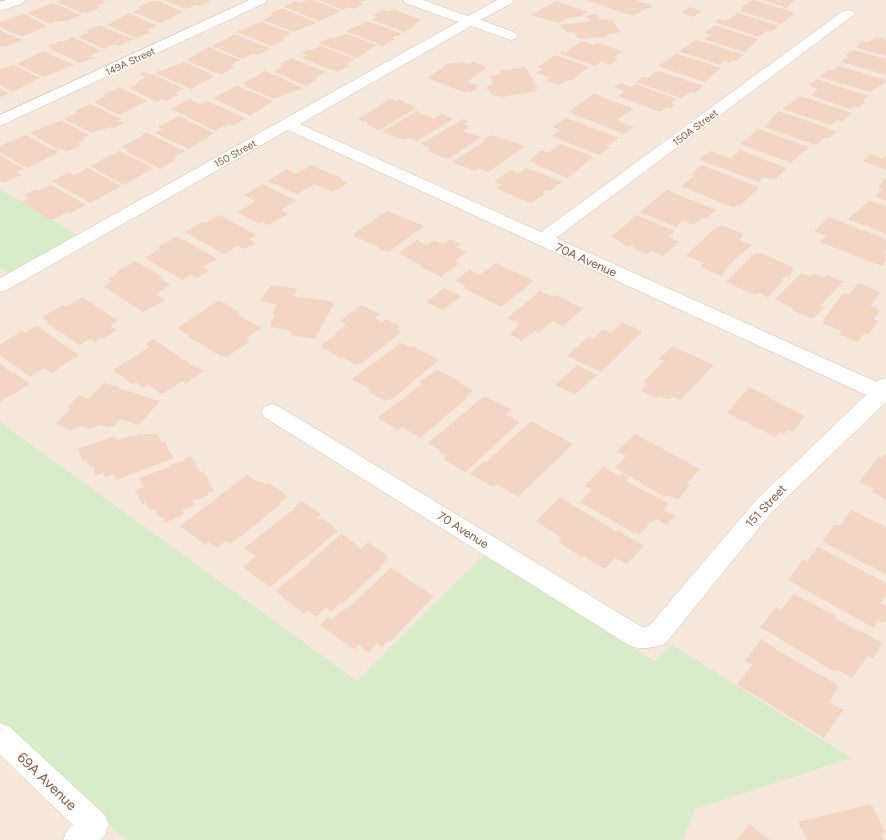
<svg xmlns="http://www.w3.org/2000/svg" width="886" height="840" font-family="Figtree,sans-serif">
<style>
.residential{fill:#f5e8da}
.green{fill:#d8ecc9}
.building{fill:#f3d5c3}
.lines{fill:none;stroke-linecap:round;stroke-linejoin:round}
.street-casing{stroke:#d1beb0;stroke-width:1}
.street{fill:#fff;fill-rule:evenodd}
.labels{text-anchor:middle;stroke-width:3;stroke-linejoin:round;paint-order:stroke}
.far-street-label{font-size:10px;fill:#7a5c4d;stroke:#fffaf3}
.street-label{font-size:12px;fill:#7a5c4d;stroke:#fffaf3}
.near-street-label{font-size:14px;fill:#7a5c4d;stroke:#fffaf3}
</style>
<rect width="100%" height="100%" fill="#fdf6ec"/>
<path class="residential" d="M0,0H886V840H0Z"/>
<path class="green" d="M0,189L81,237L11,275L0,268Z
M0,422L357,681L484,555L655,661L672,645L851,758L695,809L683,840H126L0,721Z"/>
<path class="building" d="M62,0H100L106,2L97,6L100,8L87,13L83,12L81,13L57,2Z
M164,0H208L211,1L200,6L196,5L186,9Z
M306,0H313L341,11L320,21L284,7L295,1L300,3Z
M318,0H366L360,3L363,5L354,9L348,7L343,10Z
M586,0H635L652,6L633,16Z
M753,0L758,1L795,13L781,24L740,11L742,10L740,9L743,6Z
M763,0H795L786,8Z
M152,1H158L183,12L161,23L133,12L141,8L138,7Z
M556,1L588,12L579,17L567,18L559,23L531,15Z
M53,3L81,15L67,21H59L50,24L27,13Z
M690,7L702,11L693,17L681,13Z
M282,8L313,21L316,23L293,32L263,20L273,15L270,14Z
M383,10L388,11L392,10H396L421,20L413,25L415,26L404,32L372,20L377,17L372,15Z
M129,13L153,24L158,25L147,30L151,32L136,38L107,25Z
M738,13L773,24L779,26L771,32L766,31L758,37L715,22L719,19L726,21Z
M24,14L47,26L22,37L0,27V22Z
M596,14L600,19L612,20L621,32L606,35L607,37L579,39L574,32L568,33L560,25L591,21L586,16Z
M261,22L289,32L290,34L281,39L285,40L272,46L236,32Z
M367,22L373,23L402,34L393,37L392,38L395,39L383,46L346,31Z
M100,25L115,32L134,39L118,46L115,44L105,49L78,37L89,32L86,31Z
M715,25L736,32L759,39L744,52L705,39L711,35L704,32Z
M0,30L3,32L22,40L5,47L3,46L0,47Z
M235,34L271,49L257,55L253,54L242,59L212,46Z
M347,34L377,45L357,58L319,43L331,37L333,38Z
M73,37L97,49L102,51L90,56L94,58L80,63L50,49L52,48L48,46L60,41L62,42Z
M876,37L886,40V56L855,47L863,41L868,42Z
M696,40L704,42L744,55L736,61L733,60L729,63L724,61L720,65L679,51Z
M582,41L594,45L597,43L605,45L622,51L614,58L618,60L610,65L602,61L595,66L559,53L563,51L565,52Z
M321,46L355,59L345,64L349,66L337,72L302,58L307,55L301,53L309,49L312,50Z
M209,47L240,60L231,65L235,67L222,74L217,72L215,73L186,60Z
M853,50L886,59V75L841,62L848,56L845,55Z
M43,51L74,65L43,77L17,64Z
M676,54L697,60L720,68L705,82L658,66Z
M555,55L589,67L571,81L569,80L559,85L546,80L551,78L536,73L542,69L538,67Z
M291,58L326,72L315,78L318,79L306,86L273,71L283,66L279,64Z
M184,62L212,74L210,75L214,77L191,89L155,73Z
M462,62L469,64L473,62L487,67L467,82L480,86L471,92L468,91L466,93L427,78L448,64Z
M14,65L40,78L13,92L0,85V69Z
M839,66L886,80V82L870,92L820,77L828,70L833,71Z
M525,67L535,82H533L538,89H535L536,91L502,97L492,95L486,87L493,85L491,82L493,81L490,76L501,74L499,71Z
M265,71L303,88L274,99L244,86L247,85L242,83Z
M657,71L662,72L703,86L694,93L691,92L681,98L636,82L643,77L648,78Z
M144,72L150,75L153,74L183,89L175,93L179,95L166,101L162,99L157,102L129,88L137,85L136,84L140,82L138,81L146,77L139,74Z
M817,79L828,83L868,96L863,101L866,102L859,108L854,106L851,109L836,104L810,95L818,89L809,86Z
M621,83L632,87L636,84L677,99L671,103L675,104L670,108L667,107L660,112L618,96L625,91L614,87Z
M237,86L254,93L273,101L250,116L213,98Z
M119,87L147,101L119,115L95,103L97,102L95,101L106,96L103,95Z
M0,88L9,93L0,97Z
M594,94L634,109L616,120L634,127L624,134L568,112Z
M801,96L852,113L842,122L837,120L831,125L782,109Z
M190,99L200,104L207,101L246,118L232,126L229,125L225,127L223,126L215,131L186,116H187L170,109Z
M390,99L397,101L399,99L416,108L379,130L366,124L369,123L358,119Z
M91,104L121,119L119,121L124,123L113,128L110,127L92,133L64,119L76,113L77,112L75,111Z
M417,111L433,119L441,114L453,119L417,141L408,138L404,140L383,132Z
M779,111L827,128L836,132L828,138L825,137L816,145L764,127L770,123L768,122L772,119H770Z
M179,116L195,124L214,133L189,149L155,133L162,129L158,127Z
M566,118L619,138L607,146L610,147L599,155L552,136L560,130L552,127Z
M463,119L469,121L464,124L470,126L463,131L481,137L453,156L447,159L432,153L427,150L430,148L421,144Z
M61,120L89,135L83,138L85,140L78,143L81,145L67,152L62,149L59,150L30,133Z
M758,129L809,147L791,163L740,144Z
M146,132L180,149L186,151L173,158L176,160L160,169L125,151L128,150L121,147L143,135H141Z
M26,135L53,150L55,149L59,152L28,168L0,153V147L4,144Z
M491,135L525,146L488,172L478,169L475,171L469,169L452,162L485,141L483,140Z
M561,144L593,157L568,178L534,164L535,163L529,160L542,150L548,153Z
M740,150L784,167L787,169L774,180L764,177L759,182L700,160L702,158L701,157L711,151L732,159L734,158L732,157Z
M119,151L133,158L154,168L124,185L90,166Z
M870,154L883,159L886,155V170L863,161Z
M0,155L23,169L16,172L21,175L4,183L0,181Z
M311,165L341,178L340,179L347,183L333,192L315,184L297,194L267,181L287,169L296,174Z
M702,165L748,183L759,188L739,206L737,205L734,208L681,186L694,176L690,175Z
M88,168L121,186L90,203L52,181L69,172L74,175Z
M526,168L543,174L562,182L550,191L546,190L542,193L545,194L530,203L496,188L502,185L494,181L511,170L518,174Z
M886,177V201L875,197L882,189L878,187Z
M263,184L296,201L281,210L288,214L268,225L262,222L259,224L237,212L256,202L244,195Z
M51,185L83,203L86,205L71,213L68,212L51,220L21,202L29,198L24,195L36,189L39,191Z
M667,190L716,210L707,218H702L694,225L683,221L676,227L640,212Z
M869,201L886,206V234L848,219Z
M387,211L424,226L389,252L383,251L378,248L379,247L353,236L356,235L353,234Z
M220,215L256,235L249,239L255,243L244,249L237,246L224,254L184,232L202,222L206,223Z
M636,215L675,231L668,237L679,242L663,256L652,251L646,254L632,248L634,246L632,245L629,247L611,237Z
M829,217L886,239V250L883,253L886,254V261L882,266L879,265L820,242L827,236L814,231Z
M721,225L744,234L739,240L752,245L725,268L727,269L721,276L701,267L704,263L686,256L712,231Z
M177,236L217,259L203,267L209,271L197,278L191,275L182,280L145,258L161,248L158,247Z
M450,239L461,244L456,247L467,252L455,261L460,263L441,277L421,267L422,266L399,253L417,240L426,245L434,240L444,244Z
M756,252L758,254L760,252L794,268L792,270H794L788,277L786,276L781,280L783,281L768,297L758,293L755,295L726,282Z
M135,261L163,277L160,279L171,285L156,294L166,300L143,312L103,286L112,281L108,279L118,273L116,272Z
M496,263L534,281L501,307L463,288L466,286L455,281L469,270L480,275Z
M801,273L810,276L815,274L824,278L827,275L843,282L820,306L824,307L813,319L791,310L793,309L775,299Z
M858,283L880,292L871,306L880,310L874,319L878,321L869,334L865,333L858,342L839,334L842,331L822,323L841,295H842L845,293L850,294Z
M271,285L297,289L293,296L335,302L315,339L290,335L292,331L270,327L272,324L270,323L275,314L272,313L277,305L260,301Z
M444,288L461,296L443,310L426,302Z
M540,291L553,297L556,295L583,309L563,326L552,321L539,333L534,331L522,341L509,334L520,324L507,318Z
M82,297L118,321L110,326L117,330L103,339L101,338L95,342L90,339L79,345L47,323L48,322L42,317L63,305L66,307Z
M219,300L238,311L240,313L238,315L261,328L246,338L250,341L227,357L221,356L188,337L189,336L177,328Z
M361,305L380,314L375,318L382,322L386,319L400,326L397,329L401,331L399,332L400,333L361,364L356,365L342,357L340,358L320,346L337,334L335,333L346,325L340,321Z
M622,322L642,332L601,372L567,356L586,339L589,337L593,339L603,329L611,333Z
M37,326L79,355L52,373L44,368L30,377L0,355V344L22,331L25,333Z
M153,339L196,368L197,367L204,371L185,384L182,381L162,394L148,385L144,388L135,382L132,384L113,370L150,347L145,344Z
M401,343L410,347L412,346L439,360L391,400L389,399L386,401L368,392L371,390L352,379Z
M672,346L714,365L680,400L673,397L668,399L659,396L657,398L641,391L647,384L643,382L664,361L658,359Z
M0,364L12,373L14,372L30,384L0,402Z
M577,365L597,375L575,394L555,385Z
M437,370L462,382L461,384L473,390L466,396L468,397L444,418L420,438L402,427L398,430L377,418L422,384L419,382Z
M104,383L119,387L118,388L160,401L139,425L120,419L114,426L107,427L99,425L97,427L89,429L80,426L71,430L56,424L71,408L68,407L79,395L89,399Z
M749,387L770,397L769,398L805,416L793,432L787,430L784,434L780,432L775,437L727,413Z
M484,396L511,409L506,414L519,422V423L465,472L443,459L446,456L439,452L441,451L428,443Z
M531,421L573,444L518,497L496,484L493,487L470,474L484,461L486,462Z
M157,433L161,442L164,441L174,458L116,480L113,474L105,477L103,473L95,476L93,466L90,467L86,460L82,461L78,449L115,436L117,440L130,436L131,437L140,434H151L152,435Z
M635,434L700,469L687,483L690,485L678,500L667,495L665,497L615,468L626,456L617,451Z
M883,455H886V500L872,492L874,489L859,482L879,456L881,457Z
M191,456L200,473L204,471L214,491L208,493L209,495L192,501L195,505L182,510L184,514L165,523L163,517L159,518L155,509L150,511L146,503L142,504L135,490L143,487L139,478L170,467L169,465L185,460L184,458Z
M603,467L619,476L621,473L629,478L626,481L669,504L664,510L675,516L667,525L656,519L653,522L652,521L640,534L635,532L634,533L580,502L592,490L585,486Z
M247,475L258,482L260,481L266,485L269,483L288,496L279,503L281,504L240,537V536L230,544L226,541L217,548L209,542L205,545L180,526Z
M560,497L617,532L618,530L644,546L627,564L615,558L605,569L582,555L581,557L558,542L562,538L536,521Z
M302,501L321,514L317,518L320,520L322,518L335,527L334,529L338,531L270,587L243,567L256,556L244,548L294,509L293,508Z
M851,510L886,527V574L829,545L823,540L835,524L840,526Z
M341,534L359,546L357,547L360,549L368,542L388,556L386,558L388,559L380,566L382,567L342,604L340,603L331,612L326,608L316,617L308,610L304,614L275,591L310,563L309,562Z
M818,547L886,583V595L880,603L886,606V620L883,623L878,620L874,628L788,580L803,560L807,562Z
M391,568L434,596L390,642L388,641L382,647L377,643L368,652L359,645L355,650L320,625L328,617L332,620L345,608L347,609Z
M794,594L836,616L834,618L860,632L861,631L882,643L873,659L868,656L852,678L837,670L835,672L760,627L776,607L781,610Z
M761,639L776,648L775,649L837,684L836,685L839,687L829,702L843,710L824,738L737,684L752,665L745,661Z
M871,804L886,832L881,834L884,840H807L798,822Z
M749,824L770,840H737Z"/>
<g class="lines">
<g class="street-casing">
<path id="street" d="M6,0H25L23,3L0,11V2Z
M249,0H267L265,3L0,126V115Z
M403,0H423L468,16L497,0H514L512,3L481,20L516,33L518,36L516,39L511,40L471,26L300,124L541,232L843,11L848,10L853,11L855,14L556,238L877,382L878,380L886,378V402L773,511L665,644C653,648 642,650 630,646L264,417L261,412L264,407L272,404L280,407L642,627L649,626L757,499L866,395L288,130L7,290L0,292V278L458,22L405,3Z
M0,723L10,727L105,815L109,825L105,835L100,840H63L67,830L73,825L0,755Z"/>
</g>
<use href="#street" class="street"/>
</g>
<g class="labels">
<g class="far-street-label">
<text transform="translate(130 61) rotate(-25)" y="4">149A Street</text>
<text transform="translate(695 127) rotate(-37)" y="4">150A Street</text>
<text transform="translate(235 153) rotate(-29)" y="4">150 Street</text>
</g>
<g class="street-label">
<text transform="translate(586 260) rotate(24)" y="4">70A Avenue</text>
<text transform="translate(766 506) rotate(-47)" y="4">151 Street</text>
<text transform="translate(463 530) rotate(32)" y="4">70 Avenue</text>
</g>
<g class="near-street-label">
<text transform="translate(47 781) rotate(44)" y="5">69A Avenue</text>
</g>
</g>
</svg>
